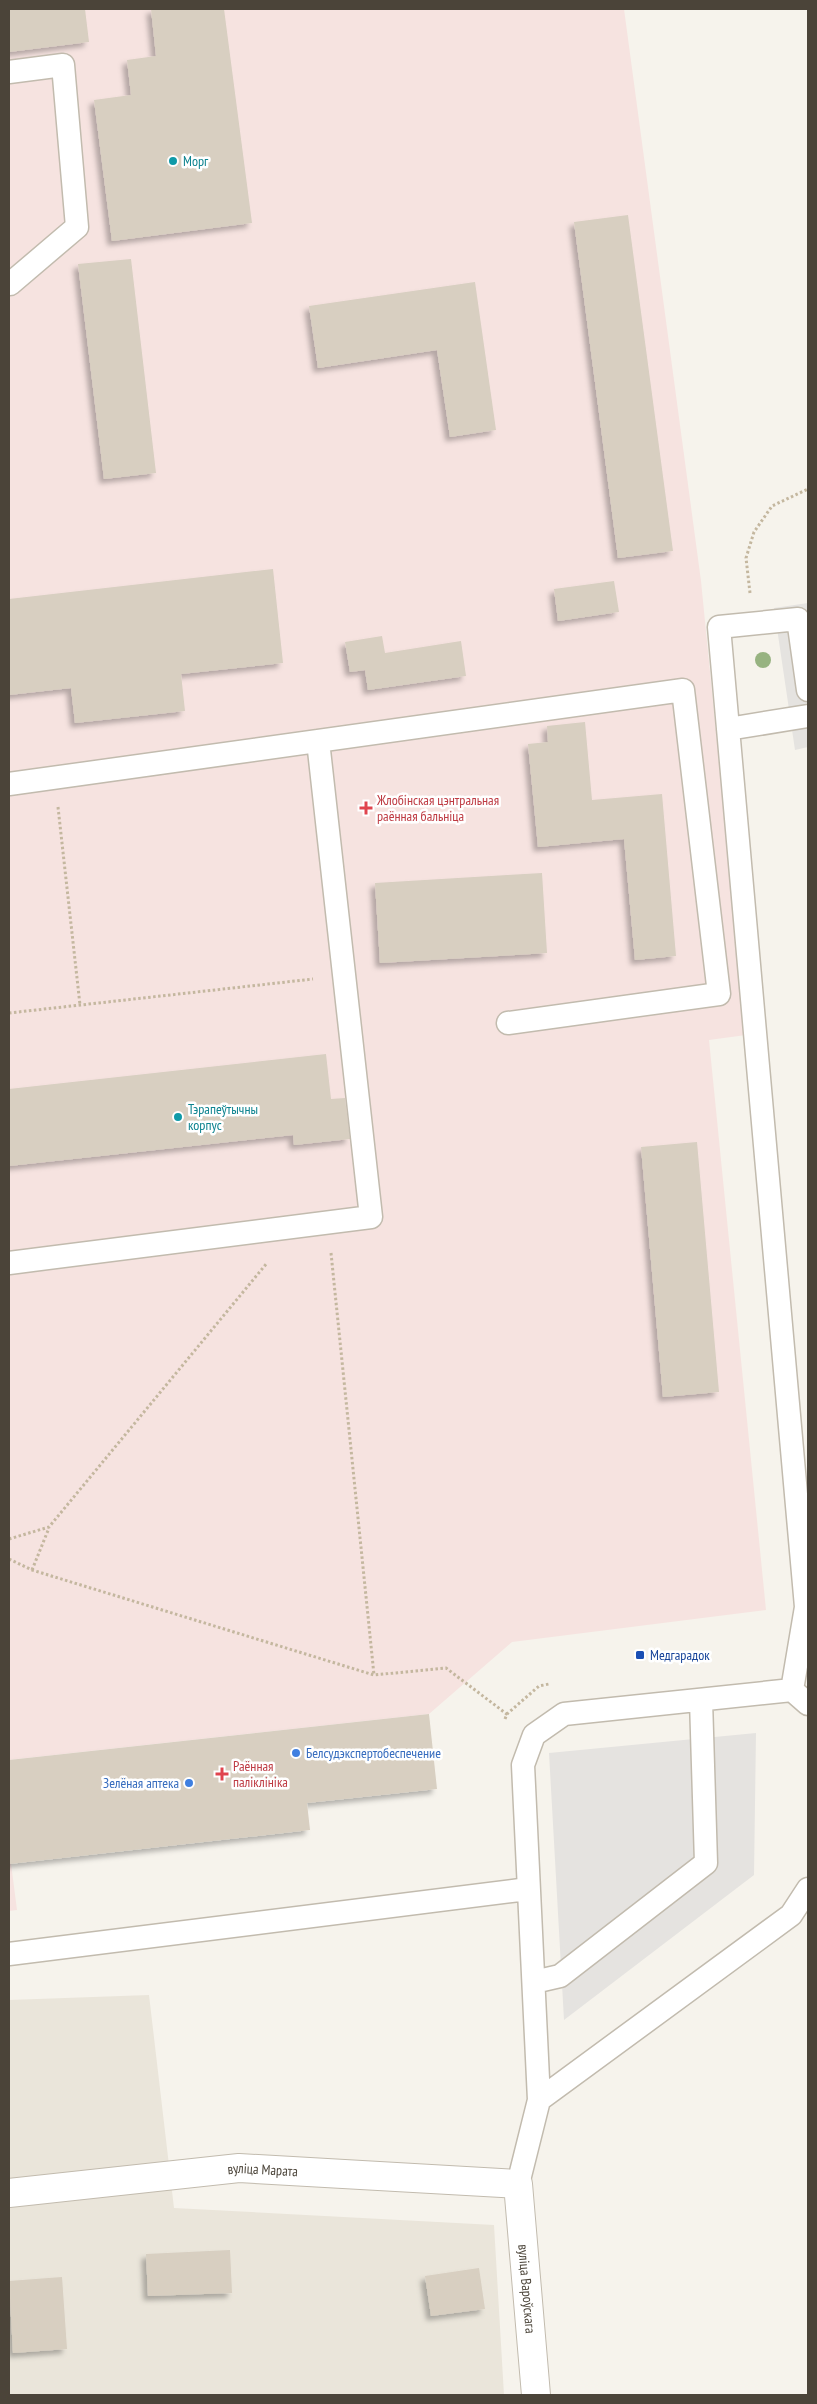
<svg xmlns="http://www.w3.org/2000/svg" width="817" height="2404" font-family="'PT Sans Narrow',sans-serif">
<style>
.residential{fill:#eae5da}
.medical{fill:#f6e3e0}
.parking{fill:#e5e3e0}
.building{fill:#d8cfc1;filter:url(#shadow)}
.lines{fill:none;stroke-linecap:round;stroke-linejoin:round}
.service-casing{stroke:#c2bbae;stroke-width:25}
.minor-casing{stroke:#c2bbae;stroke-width:30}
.path{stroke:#c4b79f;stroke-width:3;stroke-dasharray:2.5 2.5;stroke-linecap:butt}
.service{stroke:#fff;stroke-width:22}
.minor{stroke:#fff;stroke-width:28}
.tree{fill:#97b381}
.culture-dot{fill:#0f9aa8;stroke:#fff;stroke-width:2}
.health-dot{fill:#e0444e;stroke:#fff;stroke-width:2}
.transit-dot{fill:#1a4fb4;stroke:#fff;stroke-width:2}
.shop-dot{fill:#3f7fe0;stroke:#fff;stroke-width:2}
.labels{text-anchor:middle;stroke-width:5;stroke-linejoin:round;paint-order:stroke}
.culture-label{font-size:14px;fill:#0d838f;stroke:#fff;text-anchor:start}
.health-label{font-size:14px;fill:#be3a42;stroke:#fff;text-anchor:start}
.transit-label{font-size:14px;fill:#164399;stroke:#fff;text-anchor:start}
.shop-label{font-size:14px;fill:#366cbe;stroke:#fff;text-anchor:start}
.street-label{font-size:14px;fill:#4b4439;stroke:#fff}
</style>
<defs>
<filter id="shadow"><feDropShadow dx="-4.5" dy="4.5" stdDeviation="2.5" flood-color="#0004"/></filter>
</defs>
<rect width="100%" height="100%" fill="#f6f3ec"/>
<path class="residential" d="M149,1995L174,2208L494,2225L504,2395H9V2000Z"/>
<path class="medical" d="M9,9H624L701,581L746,1035L709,1040L766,1610L512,1642L429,1714L9,1760Z
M9,1848L17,1910L9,1911Z"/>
<path class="parking" d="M808,603V747L795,750L774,608Z
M756,1733L754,1875L564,2020L549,1753Z"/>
<path class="building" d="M9,9H85L89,42L9,52Z
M151,9H224L252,223L112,241L94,100L131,95L127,60L156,56Z
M628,215L673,551L618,558L574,222Z
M131,259L156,473L104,479L78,264Z
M475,282L496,430L450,437L437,350L318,368L309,306Z
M273,569L283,663L181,674L185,711L75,723L71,688L9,695V599Z
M614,581L619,612L558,621L554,589Z
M382,636L385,653L461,641L466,676L368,690L365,670L350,672L345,642Z
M585,722L592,800L662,794L676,956L635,960L624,839L538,847L528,744L548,742L547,726Z
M542,873L547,953L380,963L375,883Z
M326,1054L331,1099L345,1098L350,1139L294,1145L293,1135L9,1166V1089Z
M697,1142L719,1392L663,1397L641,1147Z
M429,1714L437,1789L307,1803L310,1830L9,1864V1760Z
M230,2250L232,2293L148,2296L146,2254Z
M479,2268L485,2309L431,2316L425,2276Z
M62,2277L67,2349L13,2353L9,2281Z"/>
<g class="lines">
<g class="service-casing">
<path id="service" d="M9,72L63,65L77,227L10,284
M728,729L808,716
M9,784L683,690L719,994L508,1023
M9,1263L371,1217L318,741
M792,1690L806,1607L719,627L798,619L808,690
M9,1954L528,1889
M534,1982L560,1976L706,1863L701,1700
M539,2100L791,1915L808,1889
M518,2184L539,2100L523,1765L534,1735L564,1714L792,1690L808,1704"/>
</g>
<g class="minor-casing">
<g id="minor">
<path id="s1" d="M9,2193L239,2168L518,2184L536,2395"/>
</g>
</g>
<path class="path" d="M750,593L746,558L754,532L772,506L808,489
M58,807L80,1005
M9,1013L313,979
M331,1253L374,1675
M9,1539L49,1527L267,1263
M9,1559L32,1570L374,1675L446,1668L508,1715
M32,1570L49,1528
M505,1719L507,1714L539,1686L549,1684"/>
<use href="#service" class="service"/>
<use href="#minor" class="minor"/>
</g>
<circle class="tree" cx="763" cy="660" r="8"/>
<g class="culture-dot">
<circle cx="173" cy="161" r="5"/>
<circle cx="178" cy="1117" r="5"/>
</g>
<g class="health-dot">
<path d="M363.5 800.5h5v5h5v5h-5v5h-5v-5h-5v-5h5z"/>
<path d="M219.5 1766.5h5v5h5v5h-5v5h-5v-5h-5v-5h5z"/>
</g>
<rect class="transit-dot" x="635" y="1650" width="10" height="10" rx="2.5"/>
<g class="shop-dot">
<circle cx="296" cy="1753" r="5"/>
<circle cx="189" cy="1783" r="5"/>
</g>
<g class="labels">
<g class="culture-label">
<text x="183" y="166">Морг</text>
<text x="188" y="1114">Тэрапеўтычны<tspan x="188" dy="16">корпус</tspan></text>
</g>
<g class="health-label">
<text x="377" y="805">Жлобінская цэнтральная<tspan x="377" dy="16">раённая бальніца</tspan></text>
<text x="233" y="1771">Раённая<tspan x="233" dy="16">паліклініка</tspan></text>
</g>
<g class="transit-label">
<text x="650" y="1660">Медгарадок</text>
</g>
<g class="shop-label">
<text x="306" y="1758">Белсудэкспертобеспечение</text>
<text x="179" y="1788" text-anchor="end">Зелёная аптека</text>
</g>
<g class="street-label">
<text dy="5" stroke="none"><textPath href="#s1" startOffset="255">вуліца Марата</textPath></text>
<text dy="5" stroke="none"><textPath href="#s1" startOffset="616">вуліца Вароўскага</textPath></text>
</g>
</g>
<rect width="817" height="2404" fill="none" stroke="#4b4439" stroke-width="20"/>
</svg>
